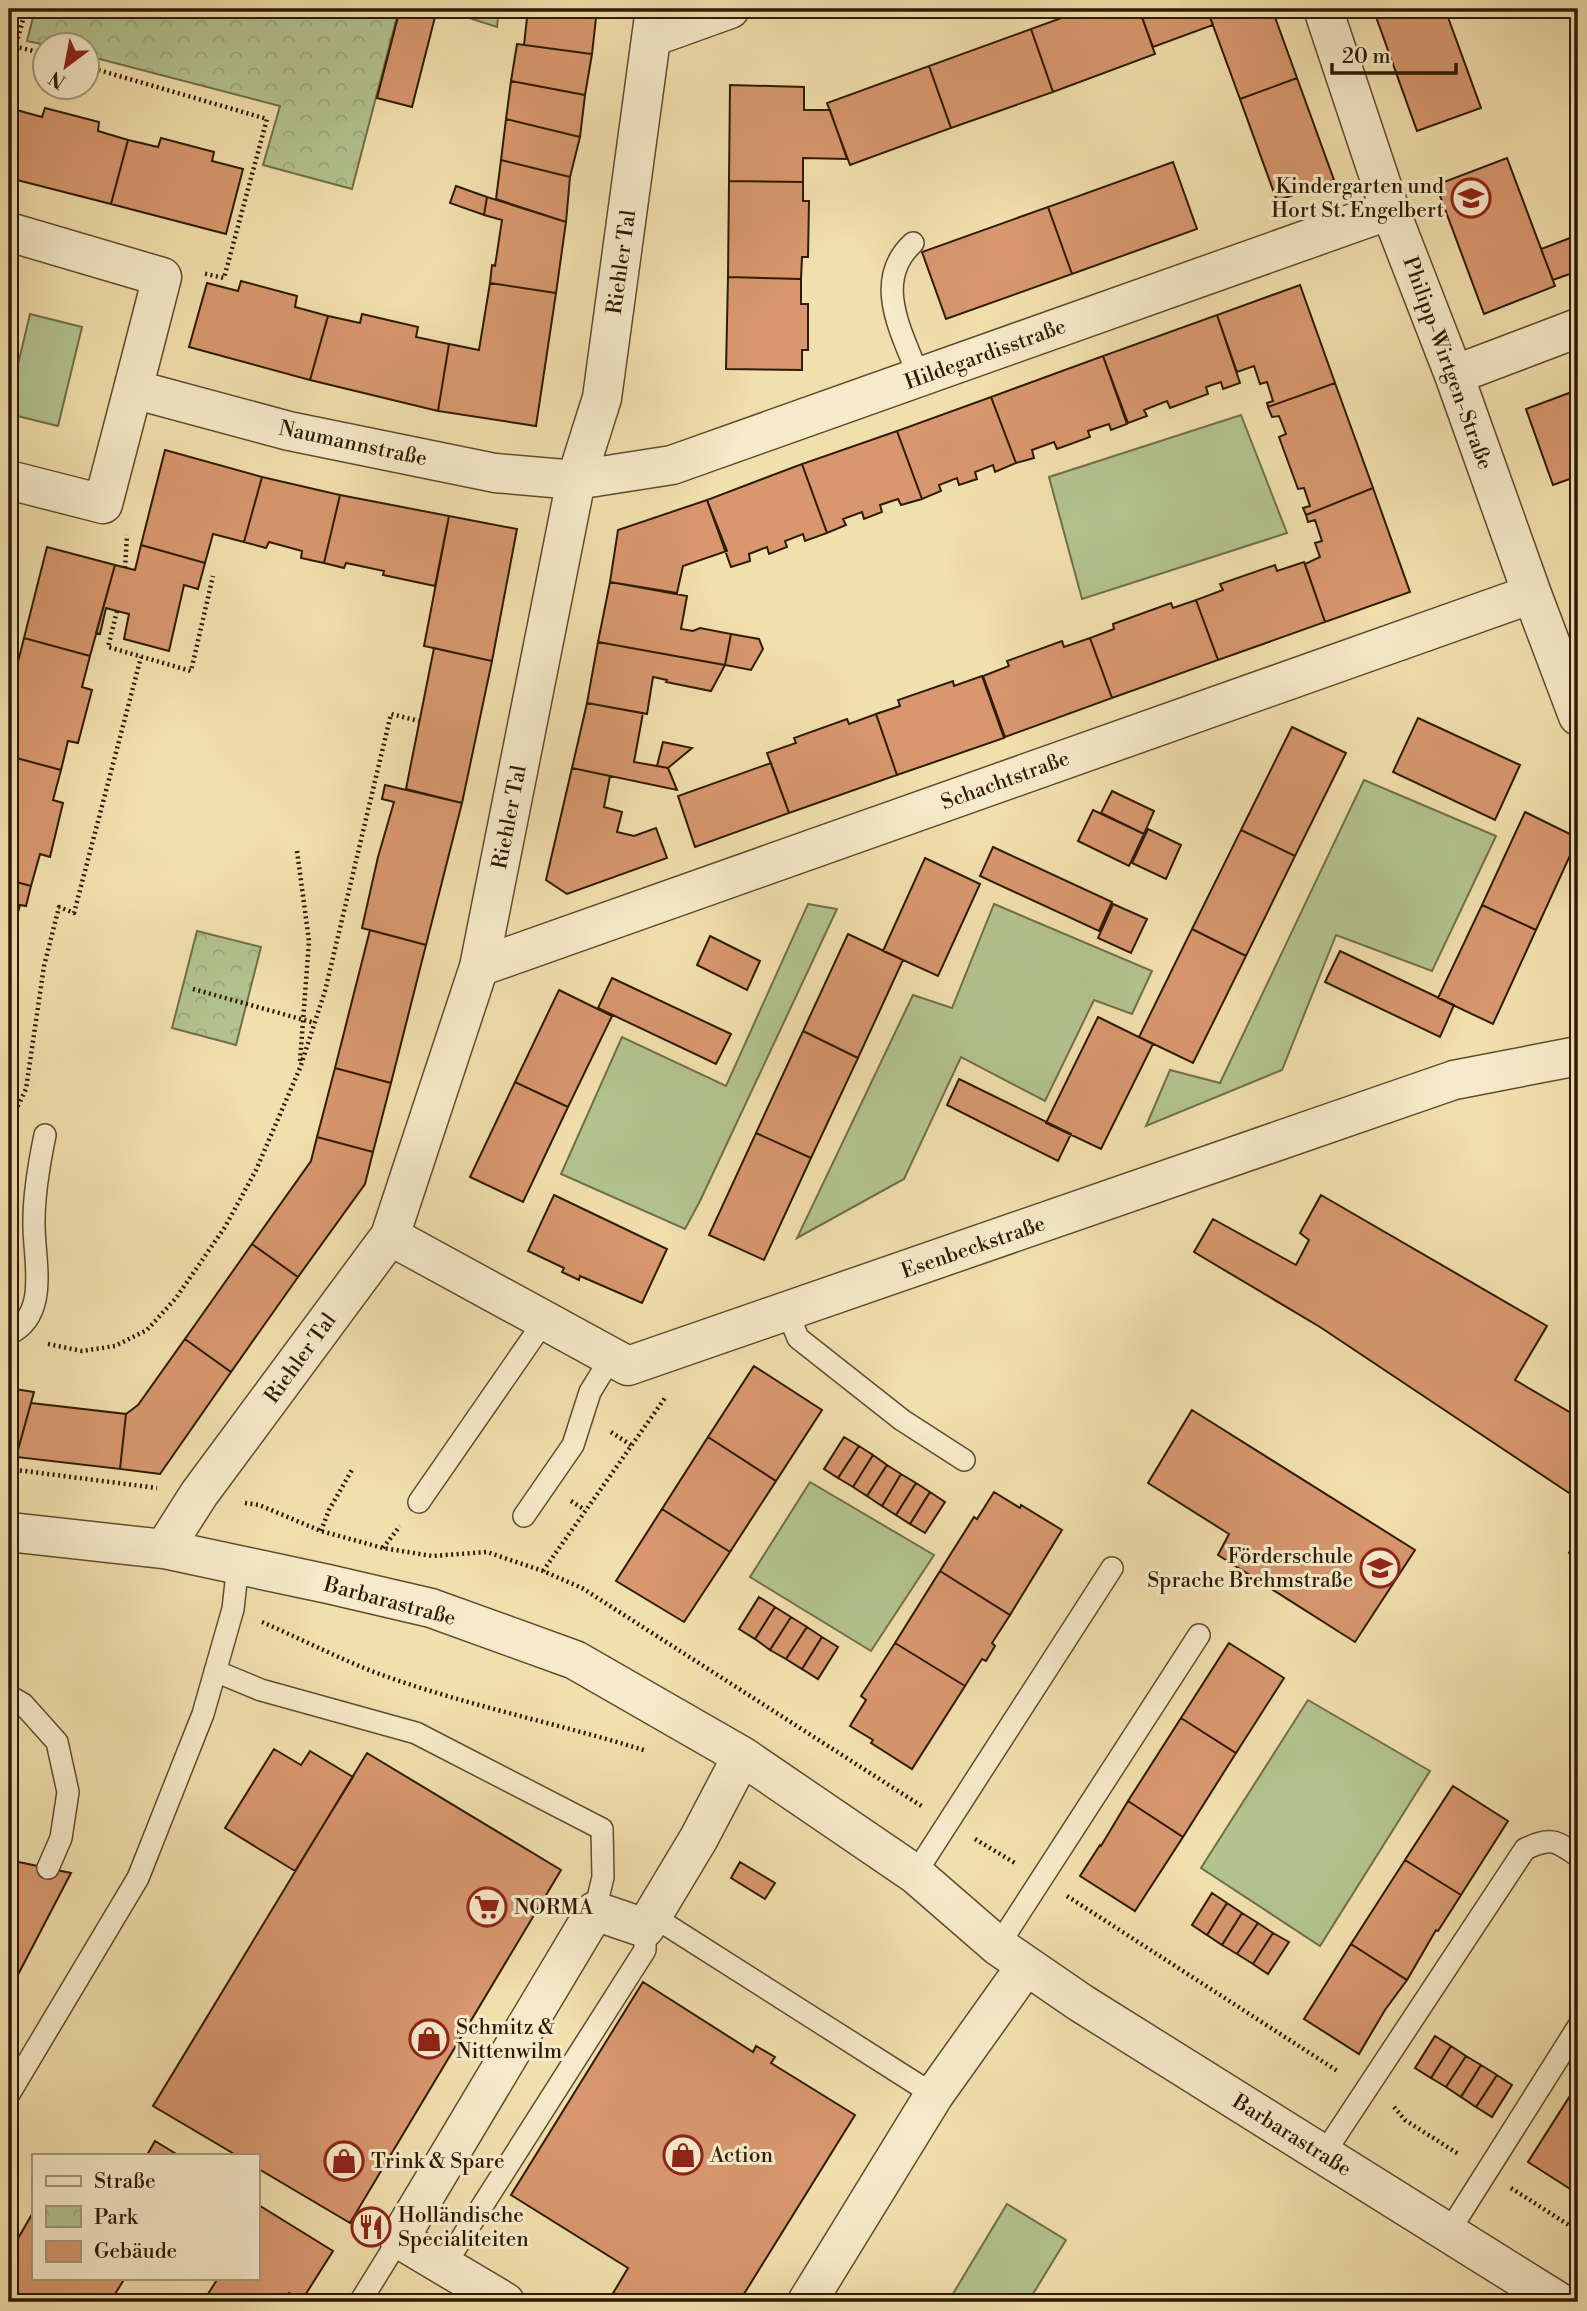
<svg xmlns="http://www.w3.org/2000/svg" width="1587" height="2311" font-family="'Libre Bodoni',serif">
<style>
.green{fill:#b3c38f;stroke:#706f48;stroke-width:2}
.park{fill:url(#park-crowns);stroke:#706f48;stroke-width:2}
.building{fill:#d8976e;stroke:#2e1b02;stroke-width:2}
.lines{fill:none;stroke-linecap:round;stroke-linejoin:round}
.service-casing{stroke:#5f4c2d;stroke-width:24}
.minor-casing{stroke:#5f4c2d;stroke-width:41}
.path{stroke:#2e1b02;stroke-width:4.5;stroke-dasharray:2 3.5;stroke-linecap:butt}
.service{stroke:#f6eaca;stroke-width:21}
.minor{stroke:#f6eaca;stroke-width:38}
.labels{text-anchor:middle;stroke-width:6;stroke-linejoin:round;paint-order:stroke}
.poi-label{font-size:21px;fill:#2e1b02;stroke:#f6eaca;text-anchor:start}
.street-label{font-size:21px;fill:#2e1b02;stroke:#f6eaca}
</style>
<defs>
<pattern id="park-crowns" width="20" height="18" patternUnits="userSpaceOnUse" patternTransform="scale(1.75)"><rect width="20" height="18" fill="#b3c38f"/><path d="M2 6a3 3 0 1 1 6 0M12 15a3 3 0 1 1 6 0" fill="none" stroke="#9aa77a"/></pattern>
</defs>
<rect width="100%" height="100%" fill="#f1dfad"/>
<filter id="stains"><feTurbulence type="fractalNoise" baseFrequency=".00286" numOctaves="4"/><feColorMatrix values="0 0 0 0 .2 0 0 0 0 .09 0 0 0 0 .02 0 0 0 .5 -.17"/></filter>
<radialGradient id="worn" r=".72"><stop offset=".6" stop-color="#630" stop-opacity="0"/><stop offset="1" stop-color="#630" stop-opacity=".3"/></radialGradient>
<path class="green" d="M441,9H499L497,27Z
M30,314L82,327L58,426L9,414V402Z
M1241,415L1287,533L1082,599L1049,477Z
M1364,780L1496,836L1432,971L1336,935L1282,1070L1146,1126L1170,1070L1220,1083Z
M808,904L837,909L700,1201L685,1229L561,1174L622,1037L726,1086Z
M994,904L1152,971L1132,1014L1094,1000L1045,1101L961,1057L904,1179L797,1238L913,995L952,1008Z
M810,1482L934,1555L871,1651L750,1577Z
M1308,1700L1430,1771L1320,1946L1201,1868Z
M1007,2204L1066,2240L1028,2302H948Z"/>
<path class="park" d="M35,9H399L352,189L263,165L280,106L88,56V46L46,45L27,41Z
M197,931L261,947L236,1045L172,1028Z"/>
<path class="building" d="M400,9H410L435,17L412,107L377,98Z
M528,9H597L592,54L524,45Z
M1086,9H1139L1155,54L1053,92L1031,29Z
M1139,9H1207L1213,25L1153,47Z
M1207,9H1272L1297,78L1240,99Z
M1388,9H1445L1481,108L1417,131L1375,14Z
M1031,29L1053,92L951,128L929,66Z
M517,44L592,54L585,95L511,81Z
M929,66L951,128L850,165L827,103Z
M1297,78L1334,180L1277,201L1240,99Z
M511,81L585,95L580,137L506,119Z
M730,85L804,87V110H830L847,159L803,158V182L729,181Z
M45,108L99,122L98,131L128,140L111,204L9,178V125L13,109L42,117Z
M506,119L580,137L570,177L501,160Z
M161,138L214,152L212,161L243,169L226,234L111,204L128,140L158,147Z
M1507,158L1555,286L1484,314L1436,185Z
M501,160L570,177L566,222L496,199Z
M1173,162L1197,229L1072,274L1048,207Z
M729,181L803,182V201H809L808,257H802L801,279L728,277Z
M456,186L487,197L484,215L450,203Z
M487,197L566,222L556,293L490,283L492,265L495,266L502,220L484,215Z
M1048,207L1072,274L946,319L922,252Z
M1578,235V271L1553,280L1541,249Z
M728,277L801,279V304H808V350H802V370L726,369Z
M241,281L297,296L295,307L328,316L310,380L189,347L207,283L238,291Z
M490,283L556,293L536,426L438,411L449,344L479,350Z
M1300,285L1335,383L1268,407L1267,403L1273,401L1267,382L1260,384L1254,366L1237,372L1217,315Z
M362,314L418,327L416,337L449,344L438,411L310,380L328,316L360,323Z
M1217,315L1240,383L1223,389L1221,382L1206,387L1208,394L1170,408L1167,401L1144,410L1147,416L1128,423L1103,356Z
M1103,356L1127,424L1111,430L1109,424L1088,431L1090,437L1057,449L1054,442L1032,450L1034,458L1016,463L991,397Z
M1335,383L1373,488L1306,515L1303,508L1310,506L1304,488L1298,489L1279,437L1286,434L1279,416L1272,417L1268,407Z
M1577,390L1578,476L1553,485L1526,409Z
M991,397L1016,463L995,472L993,465L975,472L977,479L959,485L957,478L939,485L941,491L922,499L897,431Z
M897,431L922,499L901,505L898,499L880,505L882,512L864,519L862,512L843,519L846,525L827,533L802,464Z
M165,450L262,477L244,542L213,534L205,563L141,545Z
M802,464L827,533L805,541L803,534L785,541L787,547L769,554L767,547L749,554L750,561L731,567L707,500Z
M262,477L340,495L324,563L301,558L302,551L269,542L266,548L244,542Z
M1373,488L1410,592L1325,622L1305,564L1320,557L1315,543L1322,541L1315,520L1308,522L1306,515Z
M340,495L449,516L435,586L383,575L384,571L346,563L344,568L324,563Z
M707,500L727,551L683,566L677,593L610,582L618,530Z
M449,516L517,529L492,661L424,646Z
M141,545L205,563L198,589L184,585L169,651L124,639L129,614L117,611L106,608L100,634L96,633L115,565L135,570Z
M47,547L115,565L90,656L24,638Z
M1304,562L1325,622L1218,660L1196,600L1223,590L1220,584L1275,565L1277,571Z
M610,582L687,596L681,629L693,631L700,628L731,634L725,665L598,642Z
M1196,600L1218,660L1112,698L1090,638L1114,629L1113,624L1171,603L1173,608Z
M731,634L759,639L763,649L751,670L725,665Z
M24,638L90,656L82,687L92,690L78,743L68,741L61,770L9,756V698Z
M1090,638L1112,698L1005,737L983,676L1009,666L1007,661L1062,641L1064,647Z
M598,642L725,665L711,691L666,682L667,680L653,677L647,714L587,703Z
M434,648L492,661L462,803L406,789Z
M982,676L1004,738L897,775L876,714L900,706L898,700L953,681L954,686Z
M587,703L643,713L634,762L668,768L677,790L572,768Z
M876,714L897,775L789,813L767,753L796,743L794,738L847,719L849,724Z
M1418,718L1520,765L1495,820L1393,772Z
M1292,727L1346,753L1295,856L1241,830Z
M663,742L692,748L668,768L657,766Z
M9,756L61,770L53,800L63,803L50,857L40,854L31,886L9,880Z
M771,763L789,813L695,847L678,796Z
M572,768L610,776L604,807L622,812L617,832L634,836L656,828L667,858L567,894L546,880Z
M385,785L462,803L426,945L362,928L378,857L394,802L382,799Z
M1112,791L1154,811L1144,834L1101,813Z
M1093,810L1144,834L1129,866L1078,841Z
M1525,812L1578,838L1536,930L1482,905Z
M1148,829L1181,845L1166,879L1132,863Z
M1241,830L1295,856L1246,956L1192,929Z
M993,847L1112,902L1099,931L980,876Z
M925,858L980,884L938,976L883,951Z
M9,880L31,886L26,906L20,905L10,941L16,942L11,965L9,964Z
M1113,904L1147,919L1131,953L1098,938Z
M1482,905L1536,930L1493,1024L1438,998Z
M1192,929L1246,956L1193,1063L1139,1037Z
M370,930L426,945L391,1083L335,1068Z
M848,934L903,960L858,1058L803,1031Z
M710,936L760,961L747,990L697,965Z
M1340,951L1454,1005L1440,1037L1325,982Z
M612,978L731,1034L716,1064L598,1008Z
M559,990L612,1016L568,1107L515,1082Z
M9,993L16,994L9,1044Z
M1098,1017L1153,1044L1101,1149L1046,1123Z
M803,1031L858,1058L811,1158L756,1133Z
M335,1068L391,1083L373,1152L317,1137Z
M959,1079L1071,1134L1058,1161L947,1105Z
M515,1082L568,1107L523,1202L470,1177Z
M756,1133L811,1158L764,1260L709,1235Z
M317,1137L373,1152L365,1184L298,1277L252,1244L311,1161Z
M554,1195L667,1249L642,1303L580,1276L579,1280L562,1272L564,1268L528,1251Z
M1321,1195L1547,1326L1515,1380L1578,1417V1499L1320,1327L1194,1252L1213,1219L1296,1265L1309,1240L1300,1233Z
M252,1244L298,1277L231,1372L185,1339Z
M185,1339L231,1372L160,1474L120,1469L126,1414L138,1405Z
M754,1366L822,1410L776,1481L708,1437Z
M9,1388L34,1392L16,1457L9,1456Z
M31,1403L126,1414L120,1469L16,1457Z
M1192,1410L1415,1550L1355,1642L1218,1555L1229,1534L1148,1483Z
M708,1437L776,1481L730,1552L662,1509Z
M844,1437L859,1446L838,1478L824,1469Z
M859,1446L873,1455L853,1487L838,1478Z
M873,1455L887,1465L867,1496L853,1487Z
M887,1465L901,1474L882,1506L867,1496Z
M901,1474L916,1483L896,1515L882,1506Z
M916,1483L930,1492L910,1524L896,1515Z
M930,1492L945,1502L925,1533L910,1524Z
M994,1492L1020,1508L1021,1505L1062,1530L1010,1615L940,1571L974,1517L977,1519Z
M662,1509L730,1552L684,1622L616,1581Z
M1578,1537V1559L1569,1553Z
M940,1571L1010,1615L992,1643L995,1646L986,1661L982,1659L965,1686L895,1643Z
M759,1597L775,1607L755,1639L739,1629Z
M775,1607L791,1617L770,1650L755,1639Z
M791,1617L807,1627L786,1659L770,1650Z
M807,1627L822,1637L802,1669L786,1659Z
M822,1637L838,1647L818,1679L802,1669Z
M895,1643L965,1686L912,1769L871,1743L873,1740L850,1726L866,1700L861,1696Z
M1229,1643L1284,1678L1236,1753L1181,1718Z
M1181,1718L1236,1753L1183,1837L1128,1801Z
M274,1749L301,1765L310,1751L353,1777L295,1871L225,1828Z
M367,1753L561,1870L350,2223L257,2168V2155H236L153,2106Z
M1453,1786L1508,1821L1461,1895L1405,1860Z
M1128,1801L1183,1837L1135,1911L1080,1876L1100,1845L1101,1846Z
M9,1860L71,1873L9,1992Z
M1405,1860L1461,1895L1438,1931L1436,1930L1407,1980L1351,1944Z
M740,1862L775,1883L765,1899L731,1878Z
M1212,1893L1227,1903L1207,1935L1192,1925Z
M1227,1903L1242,1913L1222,1945L1207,1935Z
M1242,1913L1258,1923L1237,1954L1222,1945Z
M1258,1923L1273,1933L1253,1964L1237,1954Z
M1273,1933L1289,1942L1268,1974L1253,1964Z
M1351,1944L1407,1980L1385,2010L1359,2054L1304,2019Z
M643,1982L753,2052L756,2046L775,2057L771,2063L855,2115L739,2302H624L612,2295L628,2268L511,2195Z
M1435,2036L1451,2046L1431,2078L1415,2068Z
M1451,2046L1466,2056L1446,2087L1431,2078Z
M1466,2056L1481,2065L1461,2097L1446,2087Z
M1481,2065L1497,2075L1476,2107L1461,2097Z
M1497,2075L1512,2085L1492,2117L1476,2107Z
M1575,2088L1578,2090V2194L1528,2162Z
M155,2141L178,2155H147Z
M257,2204L333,2251L302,2300L289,2293L283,2302H203L218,2278H257Z
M31,2216L33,2218V2278H125L110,2302H14L9,2299V2254Z"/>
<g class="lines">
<g class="service-casing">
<path id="service" d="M913,243C871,281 903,335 919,377
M787,1311L798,1338L902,1420L964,1460
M9,1334C51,1314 33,1258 34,1221C34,1192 39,1164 45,1135
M419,1502L545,1320
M524,1516L573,1445L590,1392L612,1356
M215,1671L261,1690L416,1733L602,1829L603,1877L595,1911
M9,1696L23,1704L57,1742L68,1792L61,1838L48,1868
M915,1874L1112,1568
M651,1915L934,2095
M998,1946L1199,1635
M9,2094L138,1878L203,1714L233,1609L238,1564
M1323,2155L1525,1849C1551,1837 1555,1840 1578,1856
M1448,2233L1578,2027
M444,2266L645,1950V1928
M360,2302L399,2239"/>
</g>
<g class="minor-casing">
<path id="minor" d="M1323,9L1390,210L1454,375L1532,594L1578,716
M652,37L730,9
M9,232L162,277L133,389
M1454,375L1578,328
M9,480L103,504L133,389L289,431L495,473L576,480L672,465L1390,210
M479,967L1532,594
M390,1236L628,1366L1454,1080L1578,1056
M9,1532L164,1549L328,1584L431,1608L575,1660L742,1756L915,1874L998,1946L1081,2003L1559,2302
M164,1549L199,1494L390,1236L479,967L576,480L602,398L655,9
M505,2302L399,2239L595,1911L645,1928L699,1838L742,1756
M807,2302L934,2095L1026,1966"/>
</g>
<path class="path" d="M9,45L46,54
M88,67L267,119L224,278L202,273
M9,70L26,9
M1571,494L1578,492
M125,568L127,535
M117,611L108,647L191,671L213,576
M297,851L309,941L300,1061
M193,989L315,1023
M11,1127L13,1116L26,1089L44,966L59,907L74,913L141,657
M48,1344L82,1351L115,1346L147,1330L176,1298L225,1227L256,1170L300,1068L325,991L391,714L419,721
M611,1432L631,1445
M9,1469L157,1488
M571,1501L585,1510
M245,1503L259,1505L321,1531L383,1548L432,1556L487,1552L543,1571L582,1588L923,1807
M321,1531L329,1510L353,1468
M383,1548L400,1526
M543,1571L665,1398
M262,1622C299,1638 336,1657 374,1672C463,1705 557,1723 647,1751
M975,1839L1015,1863
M1067,1896L1339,2072
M1394,2107L1405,2120L1460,2155
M1511,2188L1578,2231"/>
<use href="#service" class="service"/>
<use href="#minor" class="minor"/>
</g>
<defs>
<g id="school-ring" transform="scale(2.0125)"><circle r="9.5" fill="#f6eaca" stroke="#8f2418" stroke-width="1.5"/><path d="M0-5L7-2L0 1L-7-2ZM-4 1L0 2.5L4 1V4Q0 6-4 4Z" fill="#8f2418"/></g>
<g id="supermarket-ring" transform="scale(2.0125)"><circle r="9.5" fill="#f6eaca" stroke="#8f2418" stroke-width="1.5"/><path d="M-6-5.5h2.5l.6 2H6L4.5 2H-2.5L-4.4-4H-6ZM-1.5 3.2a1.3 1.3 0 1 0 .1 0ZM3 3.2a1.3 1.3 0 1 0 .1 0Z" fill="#8f2418"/></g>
<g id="shop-ring" transform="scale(2.0125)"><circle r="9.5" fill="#f6eaca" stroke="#8f2418" stroke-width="1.5"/><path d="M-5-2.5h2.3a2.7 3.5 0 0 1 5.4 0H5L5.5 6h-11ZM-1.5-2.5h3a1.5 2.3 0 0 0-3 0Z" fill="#8f2418"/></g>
<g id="restaurant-ring" transform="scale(2.0125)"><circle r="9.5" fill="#f6eaca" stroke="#8f2418" stroke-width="1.5"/><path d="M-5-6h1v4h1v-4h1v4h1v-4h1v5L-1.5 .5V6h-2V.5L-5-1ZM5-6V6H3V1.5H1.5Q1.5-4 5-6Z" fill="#8f2418"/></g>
</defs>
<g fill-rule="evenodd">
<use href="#school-ring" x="1471" y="198"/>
<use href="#school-ring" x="1380" y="1568"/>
<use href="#supermarket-ring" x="487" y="1907"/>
<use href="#shop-ring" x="429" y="2039"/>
<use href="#shop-ring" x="683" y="2155"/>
<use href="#shop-ring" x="344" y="2161"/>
<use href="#restaurant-ring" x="371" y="2227"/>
</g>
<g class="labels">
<g class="poi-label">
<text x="1444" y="193" text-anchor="end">Kindergarten und<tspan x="1444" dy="24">Hort St. Engelbert</tspan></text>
<text x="1353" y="1563" text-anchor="end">Förderschule<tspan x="1353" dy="24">Sprache Brehmstraße</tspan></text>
<text x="514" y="1914">NORMA</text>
<text x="456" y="2034">Schmitz &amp;<tspan x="456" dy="24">Nittenwilm</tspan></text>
<text x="710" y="2162">Action</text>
<text x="371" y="2168">Trink &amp; Spare</text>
<text x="398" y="2222">Holländische<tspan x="398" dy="24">Specialiteiten</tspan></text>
</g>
<g class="street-label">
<text transform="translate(621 262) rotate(-82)" y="7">Riehler Tal</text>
<text transform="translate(985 354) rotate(-20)" y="7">Hildegardisstraße</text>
<text transform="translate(1448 363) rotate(70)" y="7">Philipp-Wirtgen-Straße</text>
<text transform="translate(353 443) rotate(12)" y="7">Naumannstraße</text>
<text transform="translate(1005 780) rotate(-20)" y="7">Schachtstraße</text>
<text transform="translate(509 817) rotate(-79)" y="7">Riehler Tal</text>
<text transform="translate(973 1247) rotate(-19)" y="7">Esenbeckstraße</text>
<text transform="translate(300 1358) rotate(-54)" y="7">Riehler Tal</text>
<text transform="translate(390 1601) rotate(15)" y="7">Barbarastraße</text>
<text transform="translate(1292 2135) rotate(32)" y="7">Barbarastraße</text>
</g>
</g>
<rect width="1587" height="2311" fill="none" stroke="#f1dfad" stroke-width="35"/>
<rect x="10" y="10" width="1566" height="2290" fill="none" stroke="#2e1b02" stroke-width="3.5"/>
<rect x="18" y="18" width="1552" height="2276" fill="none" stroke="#2e1b02" stroke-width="2"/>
<rect x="32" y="2154" width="228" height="126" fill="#f6eaca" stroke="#a6977a" stroke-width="2"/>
<rect x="46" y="2176" width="35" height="10" fill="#f6eaca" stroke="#a6977a" stroke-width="2"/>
<text x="94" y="2188" font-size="21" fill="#2e1b02">Straße</text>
<rect x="46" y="2206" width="35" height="21" fill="url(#park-crowns)" stroke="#a6977a" stroke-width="2"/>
<text x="94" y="2224" font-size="21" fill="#2e1b02">Park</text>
<rect x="46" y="2241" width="35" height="21" fill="#d8976e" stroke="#a6977a" stroke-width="2"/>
<text x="94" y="2258" font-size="21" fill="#2e1b02">Gebäude</text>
<g transform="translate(66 66) rotate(212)"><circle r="33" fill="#f6eaca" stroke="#a6977a" stroke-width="2"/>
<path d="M0-5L12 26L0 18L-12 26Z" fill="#8f2418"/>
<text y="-10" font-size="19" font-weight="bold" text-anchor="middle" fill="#2e1b02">N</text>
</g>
<path d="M1332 63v10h124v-10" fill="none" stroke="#2e1b02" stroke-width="3.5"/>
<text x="1342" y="63" font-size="21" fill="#2e1b02" stroke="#f6eaca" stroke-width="5" paint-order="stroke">20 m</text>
<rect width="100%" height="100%" filter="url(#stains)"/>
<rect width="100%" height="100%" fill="url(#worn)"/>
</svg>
